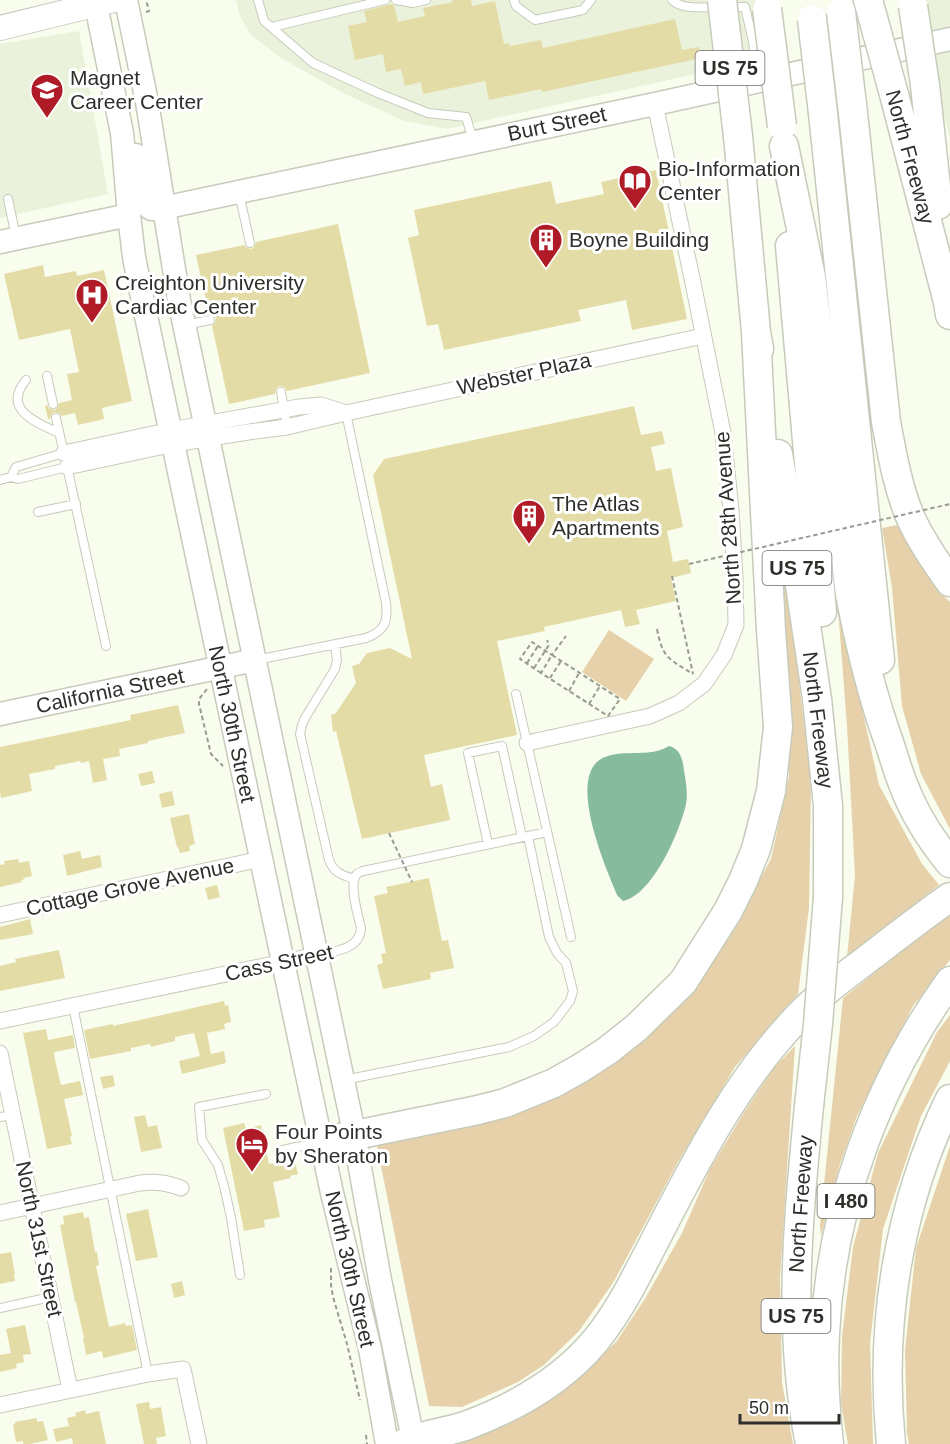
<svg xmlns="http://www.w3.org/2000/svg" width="950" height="1444" font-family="Arial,sans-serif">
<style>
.built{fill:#ebf2db}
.green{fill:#e6d1ab}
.water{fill:#86bb9d}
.building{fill:#e4dca7}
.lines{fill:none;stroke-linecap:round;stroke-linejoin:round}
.lane-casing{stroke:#c6cbbc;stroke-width:10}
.street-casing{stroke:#c6cbbc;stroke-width:17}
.secondary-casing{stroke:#c6cbbc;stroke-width:25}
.primary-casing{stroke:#c6cbbc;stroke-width:26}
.highway-casing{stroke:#c6cbbc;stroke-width:31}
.path{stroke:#999c91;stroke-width:2;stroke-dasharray:4.5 3;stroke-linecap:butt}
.lane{stroke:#fff;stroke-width:8}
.street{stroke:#fff;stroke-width:15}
.secondary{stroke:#fff;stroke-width:22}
.primary{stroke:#fff;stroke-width:24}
.highway{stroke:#fff;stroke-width:28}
.highway-bridge-casing{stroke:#c6cbbc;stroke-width:31;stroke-linecap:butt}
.path-bridge{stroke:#999c91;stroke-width:2;stroke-dasharray:4.5 3;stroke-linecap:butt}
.highway-bridge{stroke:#fff;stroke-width:28}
.labels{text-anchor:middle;stroke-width:6;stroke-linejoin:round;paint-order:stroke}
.shield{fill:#fff;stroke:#6d6d6a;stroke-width:1.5}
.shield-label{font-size:20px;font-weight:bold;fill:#2e2f2a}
.poi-label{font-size:21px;fill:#2e2f2a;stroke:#fff;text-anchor:start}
.street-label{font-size:21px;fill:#2e2f2a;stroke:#fff}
</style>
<rect width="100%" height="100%" fill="#f8fded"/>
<path class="built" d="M236,0H757L764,61L709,71L447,129L404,121L343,93L281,58L250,34L240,16Z
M912,0H950V138L913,6Z
M79,31L108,194L0,218V44Z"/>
<path class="green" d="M897,525L944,596L950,602V829L921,774L902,706L892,588L882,528Z
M783,549L811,782L809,908L798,994L735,1067L678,1162L613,1283L579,1331L544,1365L518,1382L462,1407L429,1406L376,1141L525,1105L733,929L771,859L789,777V696L774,552Z
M837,596L879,785L922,864L939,885L847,957L855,875L847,726Z
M609,630L654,659L626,701L582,672Z
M950,913V960L913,1006L857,1116L840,1164L821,1236L820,1224L843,998Z
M950,1015V1061L921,1116L883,1229L870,1343L873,1444H848L841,1404L842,1336L853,1247L878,1153L937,1032Z
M795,1046L780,1278L782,1382L793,1444H458V1440L512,1420L574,1383L616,1342L646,1297L682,1233L710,1169L745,1111L773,1069Z
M950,1146V1444H909L907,1433L905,1350L916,1248Z"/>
<path class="water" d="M669,746C681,749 683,761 684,771C686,781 688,794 686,804C680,831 653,895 623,901L617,895C606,868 564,773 605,757C625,749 650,758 669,746Z"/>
<path class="building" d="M452,0H471L472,6L495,1L504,44L509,43L510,46L541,40L543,48L675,19L682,50L699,47L701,58L542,92L541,89L489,100L485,81L423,94L421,82L405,86L401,69L386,72L383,54L355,60L348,26L367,22L364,11L392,4L394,6L398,22L425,16L423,8L453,2Z
M656,170L687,319L632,330L626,300L578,310L581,321L444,350L438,324L427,326L408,238L419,235L414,210L551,181L556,204L604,194L601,182Z
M338,224L370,373L287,391L284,387L279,386L276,389L275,394L229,404L212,326L215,322L216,318L212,315L209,314L196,255L244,245L246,247L251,249L254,247L256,242Z
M43,265L45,277L76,271L77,276L104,270L132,401L102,408L104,419L78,425L75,413L62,416L60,414L55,412L52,414L50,419H48L45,406L47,405L49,408L54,410L57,408L59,403L72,400L67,374L79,372L70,329L19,340L4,274Z
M634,406L641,435L662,431L665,444L651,447L656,471L671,468L683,527L667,531L673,562L688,559L691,573L671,578L676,601L636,610L640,624L625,627L621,610L544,627L545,631L497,641L517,735L424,755L431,787L442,784L450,820L362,839L336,731L333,732L331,715L336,713L356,683L352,666L359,664L367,653L390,648L412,659L373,475L384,459Z
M178,705L185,733L148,741V743L119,749L120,756L103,759L107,780L93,783L89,761L81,763L80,761L55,766V769L29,774L32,791L1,798L0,791V747L131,720L130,715Z
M152,771L155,783L141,786L138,774Z
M172,791L175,805L162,808L159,794Z
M189,814L195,844L189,846L190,851L180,853L178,847H177L170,818Z
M80,851L82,859L100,855L102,867L67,876L63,855Z
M18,859L19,863L29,861L32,876L23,878L24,880H21L22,882L0,887V865L5,864L4,861Z
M429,878L442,941L448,940L454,968L430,973L431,979L383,989L377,965L383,963L381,954L386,953L374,896L388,893L386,887Z
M217,885L220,897L208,900L205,888Z
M30,919L33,934L0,940V927Z
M59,950L65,978L0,991V966L16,962L15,959Z
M224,1001L225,1006L228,1005L231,1022L224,1024L225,1029L207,1033L211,1054L224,1051L226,1063L182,1074L179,1061L200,1056L194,1033L175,1037V1041L162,1044L151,1047L150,1044L131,1048V1051L90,1059L84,1030L113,1024V1026Z
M46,1029L48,1040L73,1035L75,1048L54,1052L55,1060L61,1085L80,1081L83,1095L64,1099L72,1136L70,1137L72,1144L47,1149L23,1033Z
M113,1075L115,1086L103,1089L100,1077Z
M145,1115L148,1127L157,1125L162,1148L141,1152L134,1117Z
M244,1123L246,1129L261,1125L269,1164L287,1161V1163L295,1162L298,1174L290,1176L291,1178L273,1182L280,1217L264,1220L265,1227L244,1231L223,1128Z
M148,1209L158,1257L136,1261L126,1214Z
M83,1212L84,1218L89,1217L95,1252H97L99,1265L96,1266L109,1327L125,1323L126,1326L132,1325L137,1350L103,1358L102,1351L86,1355L83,1338H84L76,1302H75L60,1225L64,1224L63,1216Z
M11,1252L15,1274H14L15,1281L0,1284V1254Z
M182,1281L185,1295L174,1298L171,1284Z
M25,1325L31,1354L23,1355L24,1362L16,1364L17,1368L0,1372V1355L11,1353L6,1329Z
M149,1402L150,1409L161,1407L166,1436L156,1438L157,1444H144L136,1404Z
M85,1410L86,1414L99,1411L106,1444H73L72,1438L56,1442L53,1429L69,1426L67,1418L76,1416L75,1413Z
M37,1418V1422L43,1421L48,1440L30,1444H23V1441L16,1442L13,1425L15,1424V1422Z"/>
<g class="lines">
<g class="lane-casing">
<path id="lane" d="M258,0L264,21L313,63L378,93L428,113L466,117L473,140
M396,0L413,3L426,0
M514,0L516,6L535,20L583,10L591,0
M672,0C682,10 703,7 717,7
M729,7H745L753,41L758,80
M272,27L385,0
M239,193L250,243
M8,199L16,237
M185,325L210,320
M47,376L53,404
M26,380C1,410 38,423 59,433
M281,392L287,427
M56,418L64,454
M67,466L106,646
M11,477L16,467L64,453
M0,480L11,477L18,479L67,467
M38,512L76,504
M335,644L337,660L335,669L305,718L302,725L300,734L329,860C334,873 342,875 354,879
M256,660L366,638C385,631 388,622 386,603L346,413
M516,694L571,937
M488,844L468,753L502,746L522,837
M318,955C334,951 360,950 361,928C358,916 350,888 355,877C357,873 358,873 363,871L547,832
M73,1006L148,1374
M344,1080L509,1047L534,1036L554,1022L570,1001L573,991L566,963L557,953L549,937L528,836
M0,1117L13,1115
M278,1151L315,1143
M240,1275L231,1218L225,1190L218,1165L202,1140L199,1107L266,1094
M0,1308L51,1297"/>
</g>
<g class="street-casing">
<path id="street" d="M64,453L171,430L299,407L321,405L346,413
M67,467L174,444L248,432L287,427L346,413L703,336
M527,743L650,716L679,703L704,684L724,655L736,625L735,577L731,510L723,433L693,283L655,104
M0,915L261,859
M0,1021L317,955
M0,1053L70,1390
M0,1213L140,1183C156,1181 167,1183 181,1188
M0,1405L148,1374L183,1369L199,1444"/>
</g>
<g class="secondary-casing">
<path id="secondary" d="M95,0L122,133L129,215L134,257L142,297L332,1193L370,1349L387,1444
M126,0L147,102L179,300L352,1123L380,1280L414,1444
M136,155L146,205L151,209L163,208L655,104L950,39
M0,242L129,215
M0,714L255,660"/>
</g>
<g class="primary-casing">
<path id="primary" d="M0,28L114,0"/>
</g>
<g class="highway-casing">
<path id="highway" d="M868,0L873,18
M925,85L938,205
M895,98L948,302L950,315
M823,113L880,660
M853,113L886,422C892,453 897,484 909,514C919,538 935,561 950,582
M738,136L756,332L759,349
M784,146L811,277L850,594C860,646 872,696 890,745C894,758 898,771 903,784C914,813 931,840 950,863
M790,246L822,612
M778,454L794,545L817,699L828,806V897
M809,1106C798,1222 787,1329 810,1444
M321,1142L478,1110L505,1103L554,1083L579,1069L607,1051L636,1028L683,982L728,911L743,881L756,849L771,791L778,727L771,630L756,332
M403,1444C422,1434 445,1433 465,1426C514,1408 562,1381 596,1340C608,1325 619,1308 629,1290C679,1197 722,1097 796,1019C818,995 844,977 870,957C896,937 923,916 950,897
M829,1444C825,1408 823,1371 825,1334C831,1207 876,1085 950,981
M891,1444C879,1325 898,1206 950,1099"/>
</g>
<path class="path" d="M146,12L149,11L146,0
M672,576L693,674
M657,629C663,659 668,658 693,674
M552,655L620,699L608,716L541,673Z
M527,663L538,646
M534,668L549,645L547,640
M541,673L520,659L532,642L552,655L566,636
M550,678L561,661
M207,689L199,699V704L211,754L223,766
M569,691L579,673
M589,704L600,686
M331,1268V1285L333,1297L347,1344L360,1400
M366,1435L367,1444"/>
<use href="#lane" class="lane"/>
<use href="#street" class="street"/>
<use href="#secondary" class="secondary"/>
<use href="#primary" class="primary"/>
<use href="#highway" class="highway"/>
<g class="highway-bridge-casing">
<path id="highway-bridge" d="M722,0L738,136
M913,6L925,85
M767,9L782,126
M841,12L853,113
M873,18L895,98
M812,19L823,113
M809,1106L818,1024L828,897"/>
</g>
<path class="path-bridge" d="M689,564L950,504
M389,833L412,882"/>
<use href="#highway-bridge" class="highway-bridge"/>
</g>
<defs>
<g id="school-pin" transform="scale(1.725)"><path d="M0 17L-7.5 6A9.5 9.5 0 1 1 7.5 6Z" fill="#af1c27" stroke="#fff"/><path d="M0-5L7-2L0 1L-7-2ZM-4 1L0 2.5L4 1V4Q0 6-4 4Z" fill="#fff"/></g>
<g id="library-pin" transform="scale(1.725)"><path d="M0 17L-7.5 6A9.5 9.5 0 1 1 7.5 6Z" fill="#af1c27" stroke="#fff"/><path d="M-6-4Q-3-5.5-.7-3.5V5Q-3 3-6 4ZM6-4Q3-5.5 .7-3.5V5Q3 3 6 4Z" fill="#fff"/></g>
<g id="building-pin" transform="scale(1.725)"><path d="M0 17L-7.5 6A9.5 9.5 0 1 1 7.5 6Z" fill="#af1c27" stroke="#fff"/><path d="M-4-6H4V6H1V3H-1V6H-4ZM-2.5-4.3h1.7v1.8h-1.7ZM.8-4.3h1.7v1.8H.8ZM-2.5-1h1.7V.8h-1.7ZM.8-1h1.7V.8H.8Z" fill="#fff"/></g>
<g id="hospital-pin" transform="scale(1.725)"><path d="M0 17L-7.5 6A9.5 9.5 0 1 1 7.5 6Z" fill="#af1c27" stroke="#fff"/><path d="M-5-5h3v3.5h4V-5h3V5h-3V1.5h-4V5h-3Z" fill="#fff"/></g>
<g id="hotel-pin" transform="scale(1.725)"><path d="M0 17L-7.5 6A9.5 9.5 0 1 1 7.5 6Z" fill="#af1c27" stroke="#fff"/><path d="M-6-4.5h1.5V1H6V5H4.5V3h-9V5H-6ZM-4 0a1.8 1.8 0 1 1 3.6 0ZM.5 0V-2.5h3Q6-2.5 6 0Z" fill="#fff"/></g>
</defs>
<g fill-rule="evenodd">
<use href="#school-pin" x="47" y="90"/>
<use href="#library-pin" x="635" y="181"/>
<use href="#building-pin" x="546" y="240"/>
<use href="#hospital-pin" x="92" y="295"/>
<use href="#building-pin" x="529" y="516"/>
<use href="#hotel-pin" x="252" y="1144"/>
</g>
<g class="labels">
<g class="shield">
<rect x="695.5" y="51" width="69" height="34" rx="4.5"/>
<rect x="762.5" y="551" width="69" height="34" rx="4.5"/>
<rect x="817.5" y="1184" width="57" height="34" rx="4.5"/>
<rect x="761.5" y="1299" width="69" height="34" rx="4.5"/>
</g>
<g class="shield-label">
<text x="730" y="75">US 75</text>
<text x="797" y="575">US 75</text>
<text x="846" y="1208">I 480</text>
<text x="796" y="1323">US 75</text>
</g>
<g class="poi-label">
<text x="70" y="85">Magnet<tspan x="70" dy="24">Career Center</tspan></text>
<text x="658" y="176">Bio-Information<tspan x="658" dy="24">Center</tspan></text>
<text x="569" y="247">Boyne Building</text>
<text x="115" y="290">Creighton University<tspan x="115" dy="24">Cardiac Center</tspan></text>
<text x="552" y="511">The Atlas<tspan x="552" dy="24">Apartments</tspan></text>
<text x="275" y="1139">Four Points<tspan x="275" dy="24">by Sheraton</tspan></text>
</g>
<g class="street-label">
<text transform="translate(557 124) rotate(-12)" y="7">Burt Street</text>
<text transform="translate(910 157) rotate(75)" y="7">North Freeway</text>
<text transform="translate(524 374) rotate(-12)" y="7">Webster Plaza</text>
<text transform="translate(728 518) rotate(-94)" y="7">North 28th Avenue</text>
<text transform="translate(110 691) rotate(-12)" y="7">California Street</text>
<text transform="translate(818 720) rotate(83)" y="7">North Freeway</text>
<text transform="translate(232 724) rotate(78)" y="7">North 30th Street</text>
<text transform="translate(130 887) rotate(-12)" y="7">Cottage Grove Avenue</text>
<text transform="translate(279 963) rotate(-12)" y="7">Cass Street</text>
<text transform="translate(801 1204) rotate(-86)" y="7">North Freeway</text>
<text transform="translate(39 1239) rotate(78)" y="7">North 31st Street</text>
<text transform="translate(350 1269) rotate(77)" y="7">North 30th Street</text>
</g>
</g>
<path d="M740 1414v9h99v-9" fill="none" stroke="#2e2f2a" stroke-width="3"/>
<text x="749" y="1414" font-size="18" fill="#2e2f2a" stroke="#ffffff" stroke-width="4.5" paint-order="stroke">50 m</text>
</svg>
